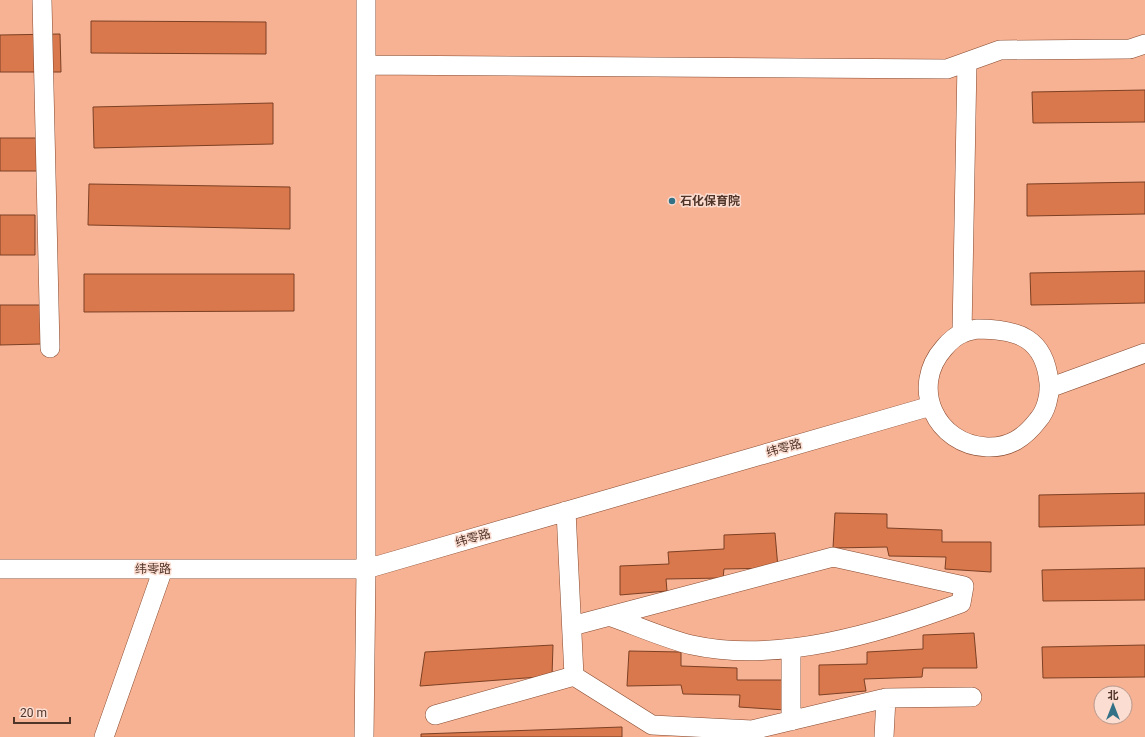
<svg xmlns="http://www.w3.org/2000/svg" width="1145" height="737" font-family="Roboto,'Noto Sans SC',sans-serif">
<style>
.building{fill:#d9784c;stroke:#7c4024}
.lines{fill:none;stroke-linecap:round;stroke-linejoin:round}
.minor-casing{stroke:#85482d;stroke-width:20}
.minor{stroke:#fff;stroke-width:19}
.poi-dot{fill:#337187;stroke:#fbddd1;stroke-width:1.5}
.labels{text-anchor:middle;stroke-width:3;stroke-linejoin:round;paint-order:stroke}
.poi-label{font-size:12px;font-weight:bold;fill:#513428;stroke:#fbddd1;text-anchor:start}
.street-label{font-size:12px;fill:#513428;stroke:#fbddd1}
</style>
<rect width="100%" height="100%" fill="#f7b193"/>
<path class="building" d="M91,21L266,22V54L91,53Z
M60,34L61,72H0V35Z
M1145,90V122L1033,123L1032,92Z
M273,103V144L94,148L93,107Z
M0,138H44V171H0Z
M1145,182V214L1027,216V184Z
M89,184L290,187V229L88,225Z
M0,215H35V255H0Z
M1145,271V303L1031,305L1030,273Z
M84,274H294V311L84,312Z
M0,305H42V344L0,345Z
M1145,493V525L1039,527V495Z
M835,513L887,514V528L942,530V542H991V572L945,569L946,557L889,556L887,547L833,548Z
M775,533L778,568L724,569L723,578L666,579L667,591L620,595V566L669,564L668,552L724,549V535Z
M1145,568V600L1043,601L1042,570Z
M974,633L977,668H923L922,677L864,679L866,691L819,695V665L867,664V652L923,649V635Z
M553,645L552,676L420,686L425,652Z
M1145,645V677L1043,678L1042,647Z
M629,651L681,652V666L737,668V680H784L785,710L739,707L740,695L683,694L681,685L627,686Z
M622,727V737H421V734Z"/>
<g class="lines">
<g class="minor-casing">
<path id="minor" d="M42,0L50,348
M366,65L947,69L1000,50L1130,49L1145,44
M977,329C1018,329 1045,338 1049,383C1050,396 1046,411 1038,420C1025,437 1010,448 987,447C936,445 909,387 944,348C949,342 955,336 963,333C967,331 973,330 977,329Z
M962,333L967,62
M1049,388L1145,353
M566,511L574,676L652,725L752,730L886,698L972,697
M0,569H366L931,406
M572,626L833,557L964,586L961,603C880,633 778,664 692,645C666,639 635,625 609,616
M791,649V721
M435,715L574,676
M104,737L163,569
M364,737L366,569V0
M884,737L886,698"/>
</g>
<use href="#minor" class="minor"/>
</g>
<circle class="poi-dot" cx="672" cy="201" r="4"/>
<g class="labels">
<g class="poi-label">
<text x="680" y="205">石化保育院</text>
</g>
<g class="street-label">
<text transform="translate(784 448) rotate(-16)" y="4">纬零路</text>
<text transform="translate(473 538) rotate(-16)" y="4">纬零路</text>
<text x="153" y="573">纬零路</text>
</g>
</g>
<g transform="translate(1113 705)"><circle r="19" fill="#fbddd1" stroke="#b7998d"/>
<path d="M0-3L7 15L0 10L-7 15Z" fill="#337187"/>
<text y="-6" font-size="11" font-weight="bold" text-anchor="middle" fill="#513428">北</text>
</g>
<path d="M14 717v6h56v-6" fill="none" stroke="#513428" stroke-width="2"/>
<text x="20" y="717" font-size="12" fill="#513428" stroke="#fbddd1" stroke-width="3" paint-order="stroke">20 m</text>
</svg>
